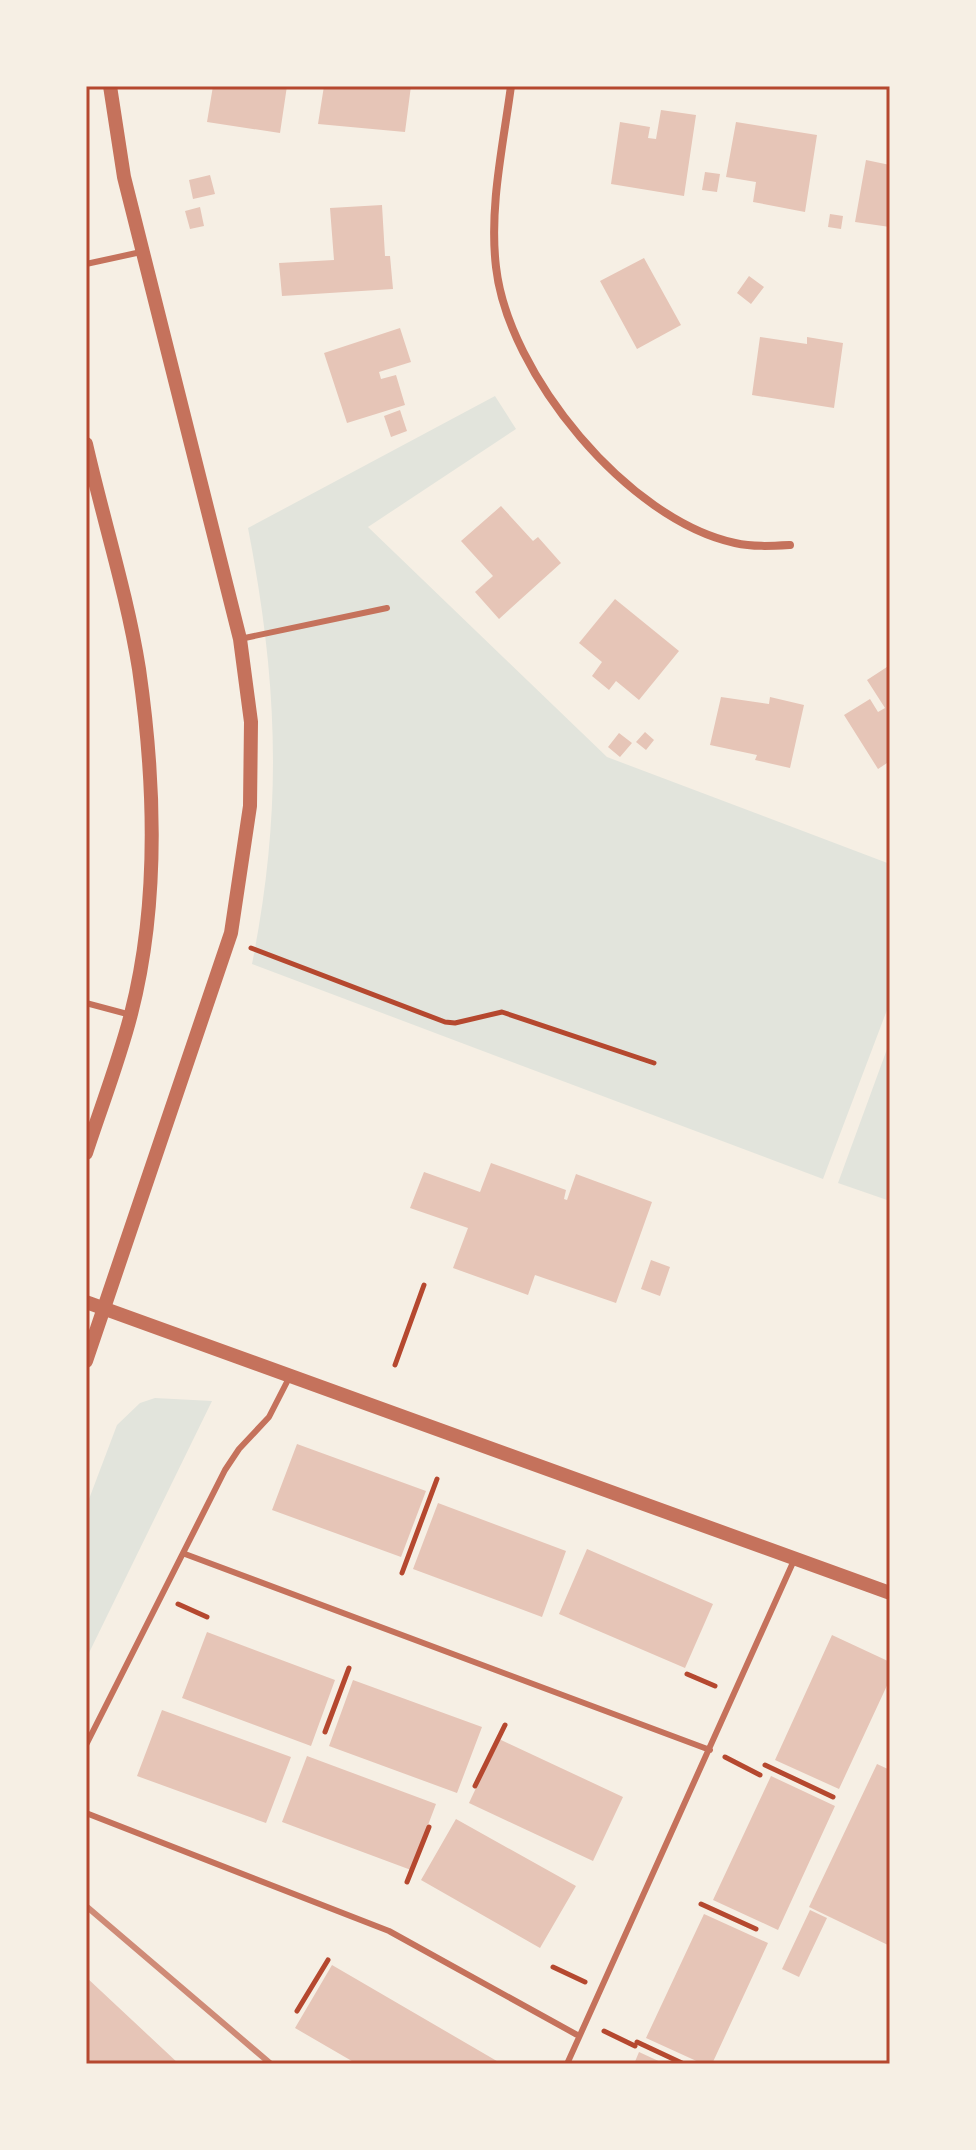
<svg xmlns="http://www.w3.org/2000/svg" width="976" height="2150" font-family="'Noto Sans',sans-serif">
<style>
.green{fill:#e2e4dc}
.building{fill:#e6c5b7}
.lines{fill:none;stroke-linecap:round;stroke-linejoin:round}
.path{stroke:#b5482f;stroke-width:5}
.service{stroke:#c5725c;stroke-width:6}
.minor{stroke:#c5725c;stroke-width:8}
.tertiary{stroke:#c5725c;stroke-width:14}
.rail{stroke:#cf8b77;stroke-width:6}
.neatline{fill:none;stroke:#b5482f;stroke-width:3}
</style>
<rect width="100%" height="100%" fill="#f6efe4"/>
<path class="green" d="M495,396L516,429L368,527L607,757L890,864V1002L823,1179L252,964C283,808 278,683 248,528Z
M890,1041V1201L838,1183Z
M155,1398L212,1401L86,1659V1507L117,1425L140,1403Z"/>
<path class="building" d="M213,86H287L280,133L207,122Z
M324,86H411L405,132L318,124Z
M661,110L696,115L684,196L611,184L620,122L650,127L648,138L656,139Z
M736,122L817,135L805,212L753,202L756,182L726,177Z
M866,160L890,165V227L855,222Z
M705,172L720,174L717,192L702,190Z
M210,175L215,194L193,199L189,180Z
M382,205L385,256H390L393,289L282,296L279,263L334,260L330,208Z
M200,207L204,226L190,229L185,211Z
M830,214L843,216L841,229L828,227Z
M644,258L681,325L637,349L600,281Z
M749,276L764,287L751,304L737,293Z
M400,328L411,362L379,372L381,379L396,375L405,405L347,423L324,353Z
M760,337L807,344V337L843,343L834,408L752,395Z
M400,410L407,431L391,437L384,416Z
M501,506L533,541L538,537L561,563L499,619L475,592L493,576L461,541Z
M615,599L679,651L639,700L616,681L609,690L592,676L602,662L579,643Z
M890,665V761L878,769L844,715L870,699L878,712L885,708L867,680Z
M721,697L769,704L770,697L804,705L790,768L755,760L757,755L710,745Z
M645,732L654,740L646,750L636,742Z
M619,733L632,743L620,757L608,747Z
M491,1163L566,1190L564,1199L567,1200L576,1174L652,1202L616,1303L535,1275L528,1295L453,1268L468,1228L410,1208L424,1172L480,1192Z
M651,1260L670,1267L660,1296L641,1289Z
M297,1444L426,1491L401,1557L272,1510Z
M438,1503L566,1551L542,1617L413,1569Z
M587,1549L713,1604L685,1668L559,1614Z
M207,1632L335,1680L311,1746L182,1698Z
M832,1635L890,1662V1679L839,1789L775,1760Z
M353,1680L482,1727L457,1793L329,1746Z
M162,1710L291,1757L266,1823L137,1776Z
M499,1739L623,1797L593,1861L469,1803Z
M307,1756L436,1804L411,1870L282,1822Z
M877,1764L890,1770V1946L809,1907Z
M771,1776L835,1806L778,1930L713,1900Z
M456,1819L576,1886L540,1948L421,1880Z
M810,1910L827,1918L799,1977L782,1969Z
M704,1914L768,1943L712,2064H703L646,2038Z
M332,1965L502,2064H357L295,2028Z
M86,1977L179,2064H86Z
M639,2052L665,2064H634Z"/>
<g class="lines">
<path class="path" d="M251,948L445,1022L455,1023L502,1012L654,1063
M395,1365L424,1285
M402,1573L437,1479
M178,1604L207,1617
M687,1674L715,1686
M325,1732L349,1668
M725,1757L760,1775
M765,1765L833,1797
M475,1786L505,1725
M407,1882L429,1827
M701,1904L756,1929
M553,1967L585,1982
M297,2011L328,1960
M604,2031L635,2046
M637,2042L684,2064"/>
<path class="service" d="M86,264L141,252
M240,639L387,608
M86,1003L131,1015
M185,1554L710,1750
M86,1745L225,1470L239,1449L269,1417L290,1376
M86,1813L389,1931L579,2036
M567,2064L795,1558"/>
<path class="minor" d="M511,86C503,146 489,207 496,267C508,374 628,520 735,543C753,547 771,546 790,545"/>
<path class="tertiary" d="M86,444C103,519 127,594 139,669C155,780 159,905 131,1014C119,1061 101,1107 86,1153
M86,1302L890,1593
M86,1361L231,933L250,806L251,722L240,639L124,177L110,86"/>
<path class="rail" d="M86,1906L271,2064"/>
</g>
<rect width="976" height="2150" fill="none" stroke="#f6efe4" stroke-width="176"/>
<rect x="88" y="88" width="800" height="1974" class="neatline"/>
</svg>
